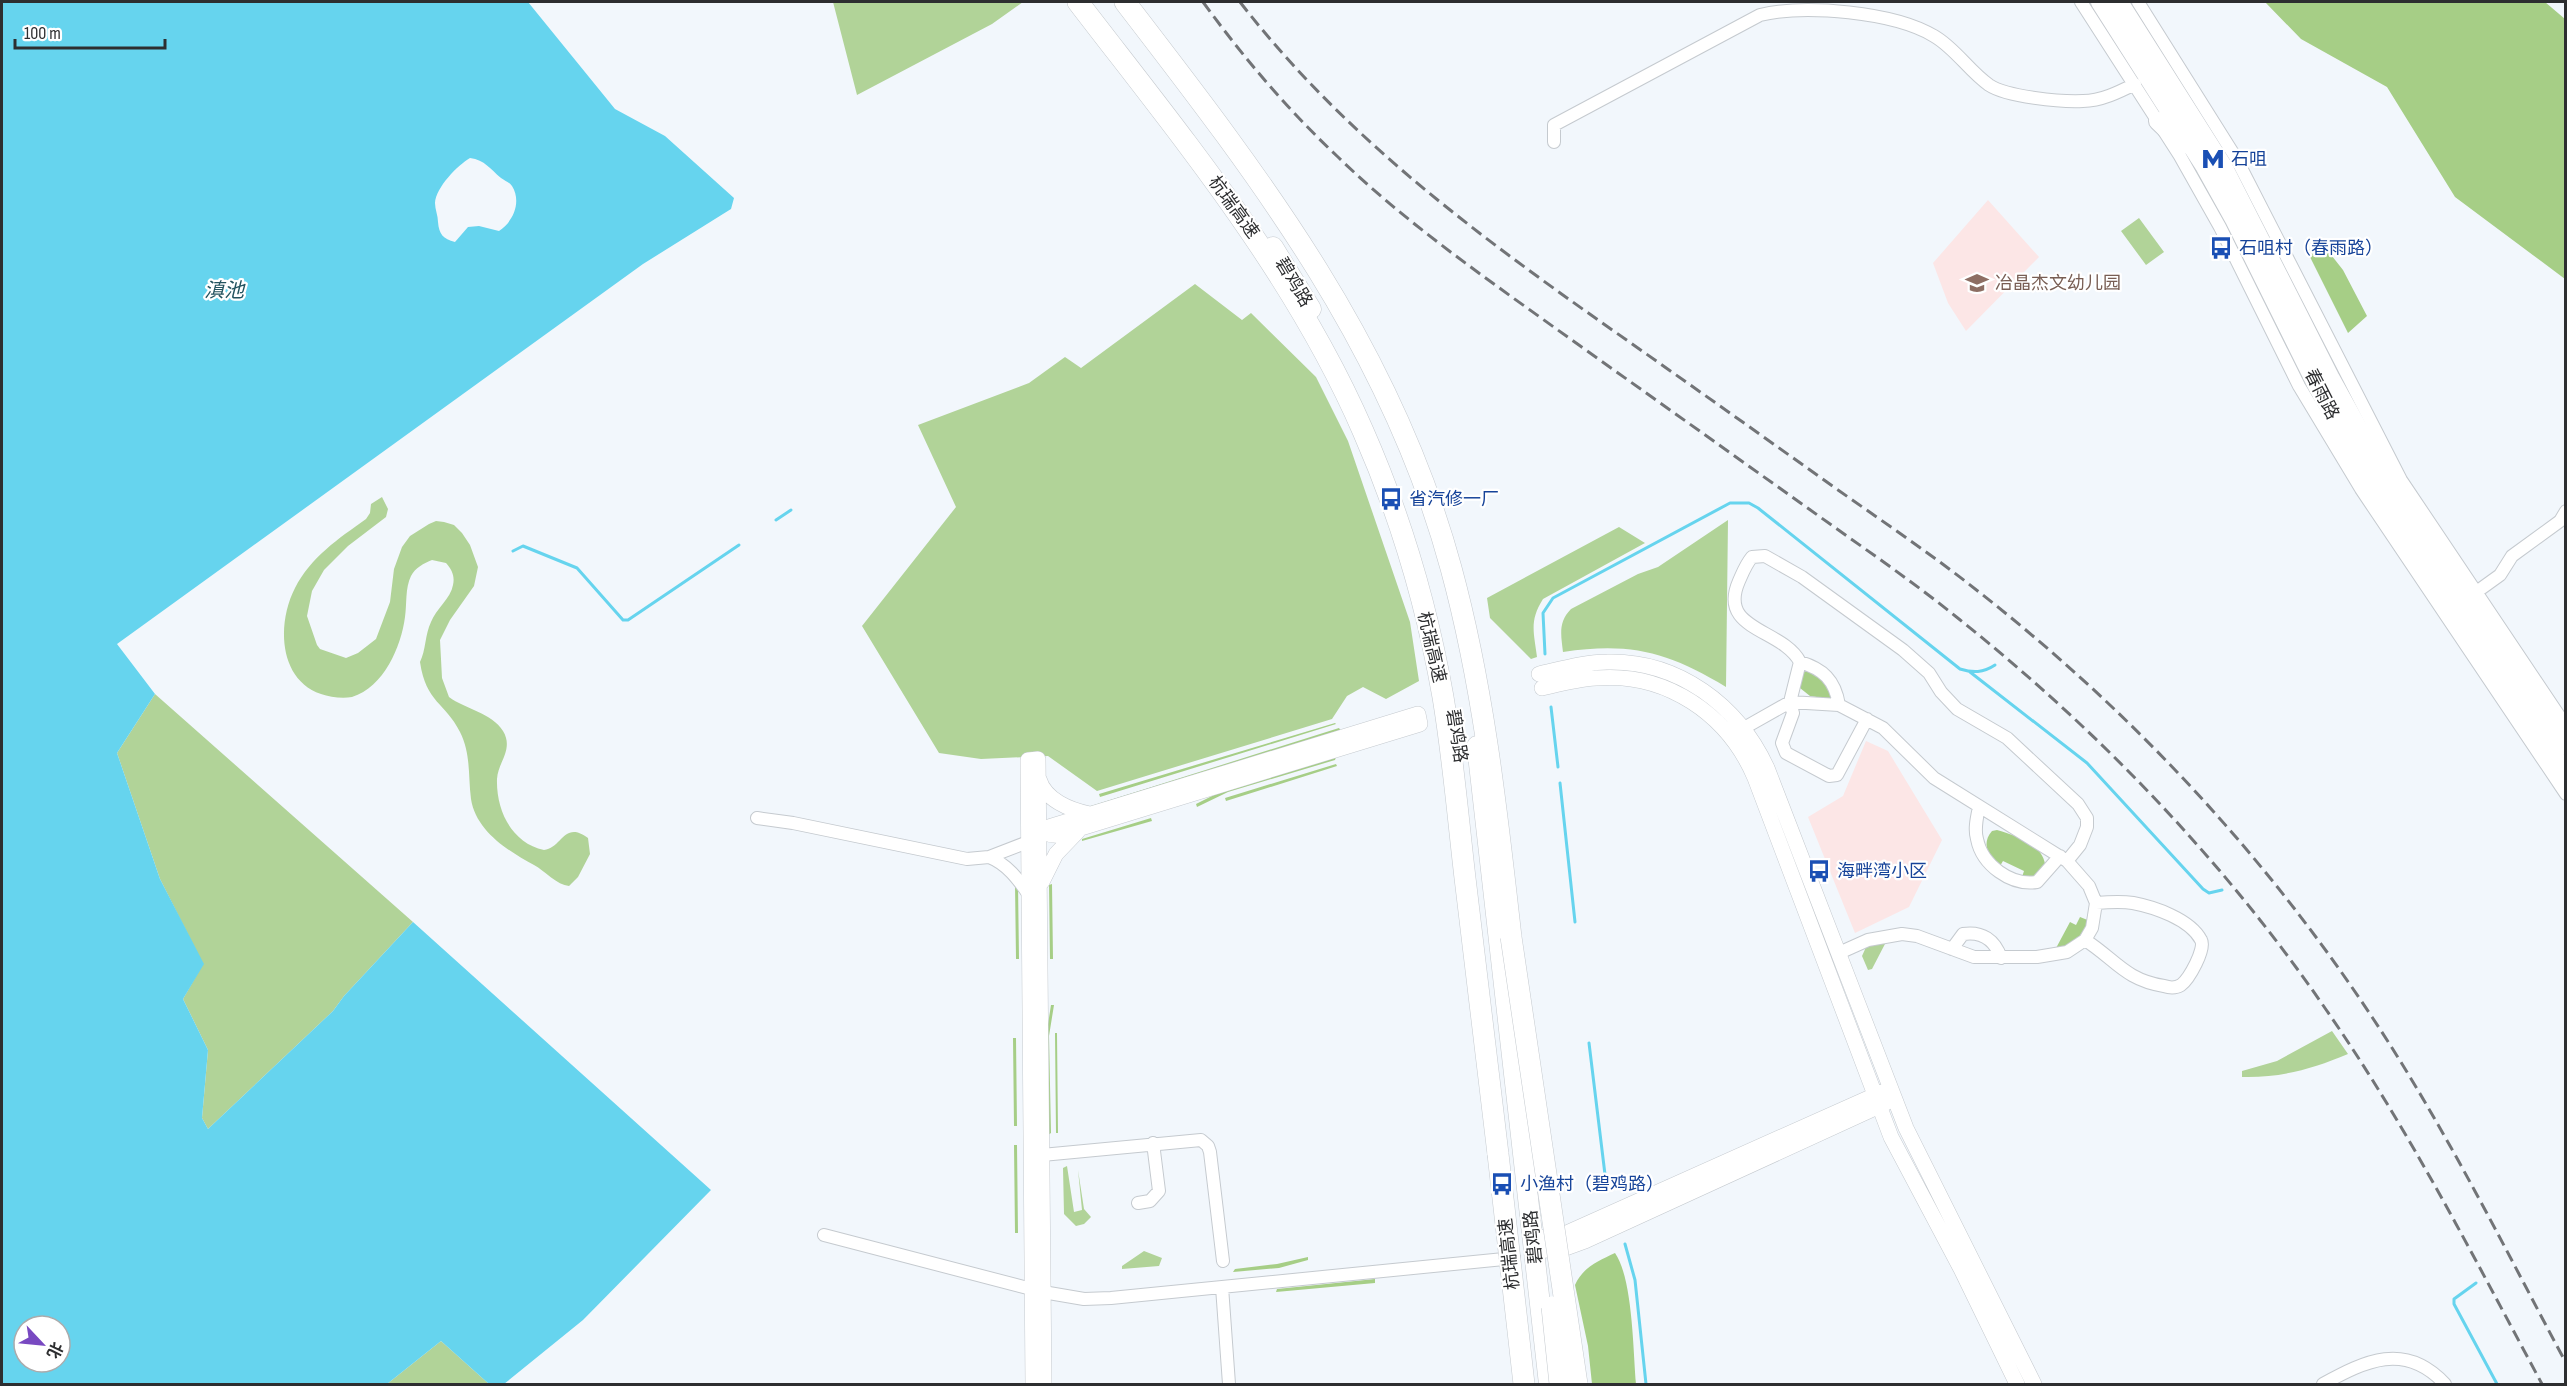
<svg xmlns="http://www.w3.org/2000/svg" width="2567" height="1386" font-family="'Sofia Sans Condensed','Noto Sans SC',sans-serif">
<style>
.education{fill:#fce6e6}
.green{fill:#b1d398}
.forest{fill:#a6ce86}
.water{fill:#66d4ee;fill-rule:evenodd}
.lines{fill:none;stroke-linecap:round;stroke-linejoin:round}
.stream{stroke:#66d4ee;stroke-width:3}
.minor-casing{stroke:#c5cacf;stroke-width:14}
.tertiary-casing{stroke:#c5cacf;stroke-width:16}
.primary-casing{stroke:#c5cacf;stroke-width:20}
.trunk-casing{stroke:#c5cacf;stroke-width:21}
.motorway-casing{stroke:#c5cacf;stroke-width:22}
.minor{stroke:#fff;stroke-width:12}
.tertiary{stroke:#fff;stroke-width:15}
.primary{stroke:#fff;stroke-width:18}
.trunk{stroke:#fff;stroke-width:20}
.motorway{stroke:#fff;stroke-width:21}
.rail{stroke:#727477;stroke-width:3;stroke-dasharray:12 6;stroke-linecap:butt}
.motorway-bridge-casing{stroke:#c5cacf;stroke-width:22;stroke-linecap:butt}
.motorway-bridge{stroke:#fff;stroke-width:21}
.labels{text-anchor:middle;stroke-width:4.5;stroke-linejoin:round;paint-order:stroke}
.transit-label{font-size:18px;fill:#164399;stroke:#fff;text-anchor:start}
.street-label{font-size:18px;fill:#2d2e30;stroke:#fff}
.education-label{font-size:18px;fill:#785e54;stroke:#fff;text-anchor:start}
.water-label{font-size:20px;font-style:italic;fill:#23535f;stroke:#fff}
</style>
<rect width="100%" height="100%" fill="#f2f7fc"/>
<path class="education" d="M1988,200L2039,257L1966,331L1948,303L1933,263Z
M1866,741L1888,751L1942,840L1909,907L1855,933L1808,817L1843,796Z"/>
<path class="green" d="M833,2H1023L992,24L857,95Z
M2139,218L2164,252L2146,265L2121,231Z
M1195,284L1242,320L1251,313L1316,377L1348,441L1410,622L1419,681L1386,699L1363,687L1347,696L1332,719L1097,791L1048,756L981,759L939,753L862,626L956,507L918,425L1029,383L1065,357L1081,368Z
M382,497L388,509L386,517L348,546L324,570L312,591L307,616L317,645L320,649L346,658L358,653L376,639L390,602L394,569L402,547L410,536L429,524L436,521L444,522L454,525L462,533L470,545L478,567L474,586L450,620L440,640L442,678L449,697C465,709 492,713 503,731C514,749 498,762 497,779C496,811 512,843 544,850C562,848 564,820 588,838L590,854L578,877L569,886C557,885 545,871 534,865C508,851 476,831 471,799C468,775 471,754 460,732C445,702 426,703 420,662C426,650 425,634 431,622C436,609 451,598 453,585C455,576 452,570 446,563L432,560C424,563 415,568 411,576C405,588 407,604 405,617C401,647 384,687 352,697C342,699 330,697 321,694C278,679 277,623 295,588C311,557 338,539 366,519L370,513L371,504Z
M1728,520L1726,687C1668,652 1631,642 1563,652C1561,635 1558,622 1571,609L1638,574L1658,567Z
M1619,527L1645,543L1543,599C1529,621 1534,633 1537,657L1531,659L1490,618L1487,598Z
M155,694L413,922L344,996L333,1011L208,1129L202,1118L208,1050L183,999L203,964L160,879L117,753Z
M1886,942L1872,969L1868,970L1862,956L1867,945Z
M2332,1031L2348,1054C2312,1069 2281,1078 2242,1077V1071L2277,1061Z
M1067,1166L1074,1212L1082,1210L1078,1170L1084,1209L1091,1217L1084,1224L1076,1226L1064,1214L1063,1168Z
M1144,1251L1162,1258L1159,1266L1122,1269V1266Z
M441,1341L489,1384H387Z"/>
<path class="forest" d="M2265,2H2545L2565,19V279L2455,197L2387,87L2301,39Z
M2190,163L2203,181L2225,220L2306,384L2304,386Z
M2321,242L2343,270L2367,316L2348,333L2307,251Z
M1804,669L1825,677L1833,696L1830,699L1810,696L1800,688Z
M1335,723L1336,724L1100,797L1099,794Z
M1339,728L1341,731L1090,809L1088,807Z
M1336,757L1335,760L1228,792L1197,807L1196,804L1216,794Z
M1336,764L1337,766L1226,801L1225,798Z
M1151,818L1152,821L1082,841V839Z
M1997,830C2014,835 2042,844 2045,864L2037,876L2022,877L2024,871L2003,861L2000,866C1988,858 1981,843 1992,831Z
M1015,884H1018L1019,959H1016Z
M1052,884L1053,959H1050L1049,885Z
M2080,917L2090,921C2081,937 2073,944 2055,950L2070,922L2076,925Z
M1051,1005H1054L1049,1036L1051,1133L1048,1135L1046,1037Z
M1055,1033H1057L1058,1133H1056Z
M1013,1038H1016L1017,1126H1014Z
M1014,1145H1017L1018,1233H1015Z
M1615,1253C1633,1279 1633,1351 1636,1384H1592L1588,1346L1575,1285C1583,1267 1598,1261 1615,1253Z
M1308,1257V1260L1279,1268L1233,1272L1235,1269L1277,1264Z
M1375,1279V1283L1276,1292L1277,1289Z"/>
<path class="water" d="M2,2H528L615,109L665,136L734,198L731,209L643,264L117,644L155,694L117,753L160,879L204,964L183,999L208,1050L202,1118L208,1129L333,1011L344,996L413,922L711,1190L583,1320L504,1384H489L441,1341L387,1384H2ZM470,158C485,160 490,169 501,178C505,181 509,182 512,186C522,202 513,222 499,231L479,226L468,227L455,242C443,239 439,234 438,222C438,216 435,209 435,203C436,187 458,165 470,158ZM24,1326H60V1362H24Z"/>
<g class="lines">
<path class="stream" d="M776,520L791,510
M513,551L523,546L577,568L623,620H628L739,545
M1545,654L1543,613L1553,598L1730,503H1749L1758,508L1960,669C1973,673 1983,673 1995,665
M1970,672L2087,763L2203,889L2209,893L2222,890
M1551,707L1558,767
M1560,783L1575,922
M1589,1043L1607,1191
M1625,1244L1635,1280L1646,1384
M2476,1283L2454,1299V1304L2497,1384"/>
<g class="minor-casing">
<path id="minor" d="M2081,2L2180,156L2220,227L2299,386L2361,489L2566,794
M2138,2L2236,158L2401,480L2566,726
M1554,142V125L1760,15C1805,4 1894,12 1934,36C1955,48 1969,71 1989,85C2007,97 2061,102 2083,101C2101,101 2119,92 2135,84
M2475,593L2500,575L2512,556L2560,521L2566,511
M1800,662C1823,669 1835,680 1839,705
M1867,719L1837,775L1829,776L1786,753L1782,743L1793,713L1790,702L1800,662C1782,628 1717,631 1739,581C1743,572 1746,564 1752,557L1765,556L1802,577L1903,650L1929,673L1941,692L1957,709L2007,738L2078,804L2087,818V827L2080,845L2067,861
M1744,728L1790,702L1839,705L1883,728L1934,778L2067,861L2089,886L2096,903L2092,928L2085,940L2067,952L2037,957H1974L1917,936L1902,934L1868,940L1839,953
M1979,807C1977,817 1974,829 1977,839C1982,865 2011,886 2037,882L2060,856
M757,818L793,823L967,859L989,857L1028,842
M989,857C1007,864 1018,879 1029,895
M2085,940C2115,959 2125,980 2164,986C2170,988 2176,988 2181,985C2189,979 2206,949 2201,940C2190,919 2154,907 2133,903C2121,901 2108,902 2096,903
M1952,949L1963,934C1982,931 1995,940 2001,958
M1042,1155L1201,1140L1208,1146L1210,1152L1223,1261
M1138,1203L1150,1201L1159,1191L1153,1143
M824,1235L1043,1292L1084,1299L1111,1298L1514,1258
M1222,1287L1229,1384
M2323,1384C2365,1361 2405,1341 2445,1384"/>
</g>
<g class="tertiary-casing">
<path id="tertiary" d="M1539,674C1561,669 1584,662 1607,662C1678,660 1738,705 1767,768L1906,1128L2034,1384
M1542,688C1559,684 1577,679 1596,678C1666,672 1728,714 1755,778L1891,1137L1961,1269L2017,1384
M1039,779C1045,800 1070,810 1090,814
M1034,837L1039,830L1418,714L1420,724L1058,835C1048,836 1041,832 1034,824
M1042,882L1056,854L1078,831
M1533,1239L1562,1235L1882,1092
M1534,1251L1563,1249L1585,1241L1886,1103
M1033,1384L1028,760L1038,759L1044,1384"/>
</g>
<g class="primary-casing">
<path id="primary" d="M2100,2L2205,167L2234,219L2317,386L2374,489L2566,774
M2119,2L2223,166L2330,377L2387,480L2566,746
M2158,121L2183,145"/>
</g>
<g class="trunk-casing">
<path id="trunk" d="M1273,247L1311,309
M1477,746L1549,1384"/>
</g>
<g class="motorway-casing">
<path id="motorway" d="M1078,2C1183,139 1294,272 1363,431C1400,515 1427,606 1443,697C1453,757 1458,818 1465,878C1476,970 1487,1062 1498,1154
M1125,2C1262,180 1391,347 1451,568C1484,689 1497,813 1511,937"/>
</g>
<use href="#minor" class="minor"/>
<use href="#tertiary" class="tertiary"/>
<use href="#primary" class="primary"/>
<use href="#trunk" class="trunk"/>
<use href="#motorway" class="motorway"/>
<path class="rail" d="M1203,2C1243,57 1288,110 1338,157C1408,225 1490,281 1569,338C1649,395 1729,452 1809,509C1859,545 1911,580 1959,619C2099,731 2225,862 2327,1011C2409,1129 2474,1258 2542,1384
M1240,2C1343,135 1472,231 1608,327C1685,381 1761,435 1838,490C1885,523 1934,556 1979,592C2132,712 2265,855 2372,1017C2445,1127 2504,1247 2566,1363"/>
<g class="motorway-bridge-casing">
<path id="motorway-bridge" d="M1511,937L1577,1384
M1498,1154L1524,1384
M1552,1307L1560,1384"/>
</g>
<use href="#motorway-bridge" class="motorway-bridge"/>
</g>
<defs>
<g id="metro-bare" transform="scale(1.8)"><path d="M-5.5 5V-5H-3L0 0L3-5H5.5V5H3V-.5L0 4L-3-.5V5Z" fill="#1a4fb4" stroke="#fff" stroke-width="2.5" paint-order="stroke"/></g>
<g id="bus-bare" transform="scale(1.8)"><path d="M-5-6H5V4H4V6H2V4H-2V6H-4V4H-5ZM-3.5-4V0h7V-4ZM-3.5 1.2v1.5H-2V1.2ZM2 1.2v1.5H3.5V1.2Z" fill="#1a4fb4" stroke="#fff" stroke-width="2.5" paint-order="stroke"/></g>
<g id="school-bare" transform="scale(1.8)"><path d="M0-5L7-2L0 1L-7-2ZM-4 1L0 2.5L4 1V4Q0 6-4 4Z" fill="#8d6e63" stroke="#fff" stroke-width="2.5" paint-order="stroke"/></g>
</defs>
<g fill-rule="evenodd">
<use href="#metro-bare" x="2213" y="159"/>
<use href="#bus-bare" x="2221" y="248"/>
<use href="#school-bare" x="1977" y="283"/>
<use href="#bus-bare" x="1391" y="499"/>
<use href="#bus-bare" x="1819" y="871"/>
<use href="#bus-bare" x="1502" y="1184"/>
</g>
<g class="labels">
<g class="transit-label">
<text x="2231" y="165">石咀</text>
<text x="2239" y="254">石咀村（春雨路）</text>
<text x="1409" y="505">省汽修一厂</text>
<text x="1837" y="877">海畔湾小区</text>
<text x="1520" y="1190">小渔村（碧鸡路）</text>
</g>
<g class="street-label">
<text transform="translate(1234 207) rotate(54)" y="6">杭瑞高速</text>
<text transform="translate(1294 282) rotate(59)" y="6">碧鸡路</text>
<text transform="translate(2322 394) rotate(63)" y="6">春雨路</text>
<text transform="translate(1432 647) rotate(77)" y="6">杭瑞高速</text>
<text transform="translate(1457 736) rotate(81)" y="6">碧鸡路</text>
<text transform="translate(1533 1237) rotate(-96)" y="6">碧鸡路</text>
<text transform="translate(1509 1254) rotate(-96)" y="6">杭瑞高速</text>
</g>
<g class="education-label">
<text x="1995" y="289">冶晶杰文幼儿园</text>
</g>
<g class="water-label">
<text x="224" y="297">滇池</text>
</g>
</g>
<rect width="2567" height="1386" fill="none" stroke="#2d2e30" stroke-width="6"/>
<g transform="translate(42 1344) rotate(116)"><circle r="28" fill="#ffffff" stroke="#ababac" stroke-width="1.5"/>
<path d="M0-4.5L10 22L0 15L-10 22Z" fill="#7849c1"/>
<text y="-9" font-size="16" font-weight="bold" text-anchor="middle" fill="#2d2e30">北</text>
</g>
<path d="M15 39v9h150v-9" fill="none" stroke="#2d2e30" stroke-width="3"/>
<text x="24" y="39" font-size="18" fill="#2d2e30" stroke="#ffffff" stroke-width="4.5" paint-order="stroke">100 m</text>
</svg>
